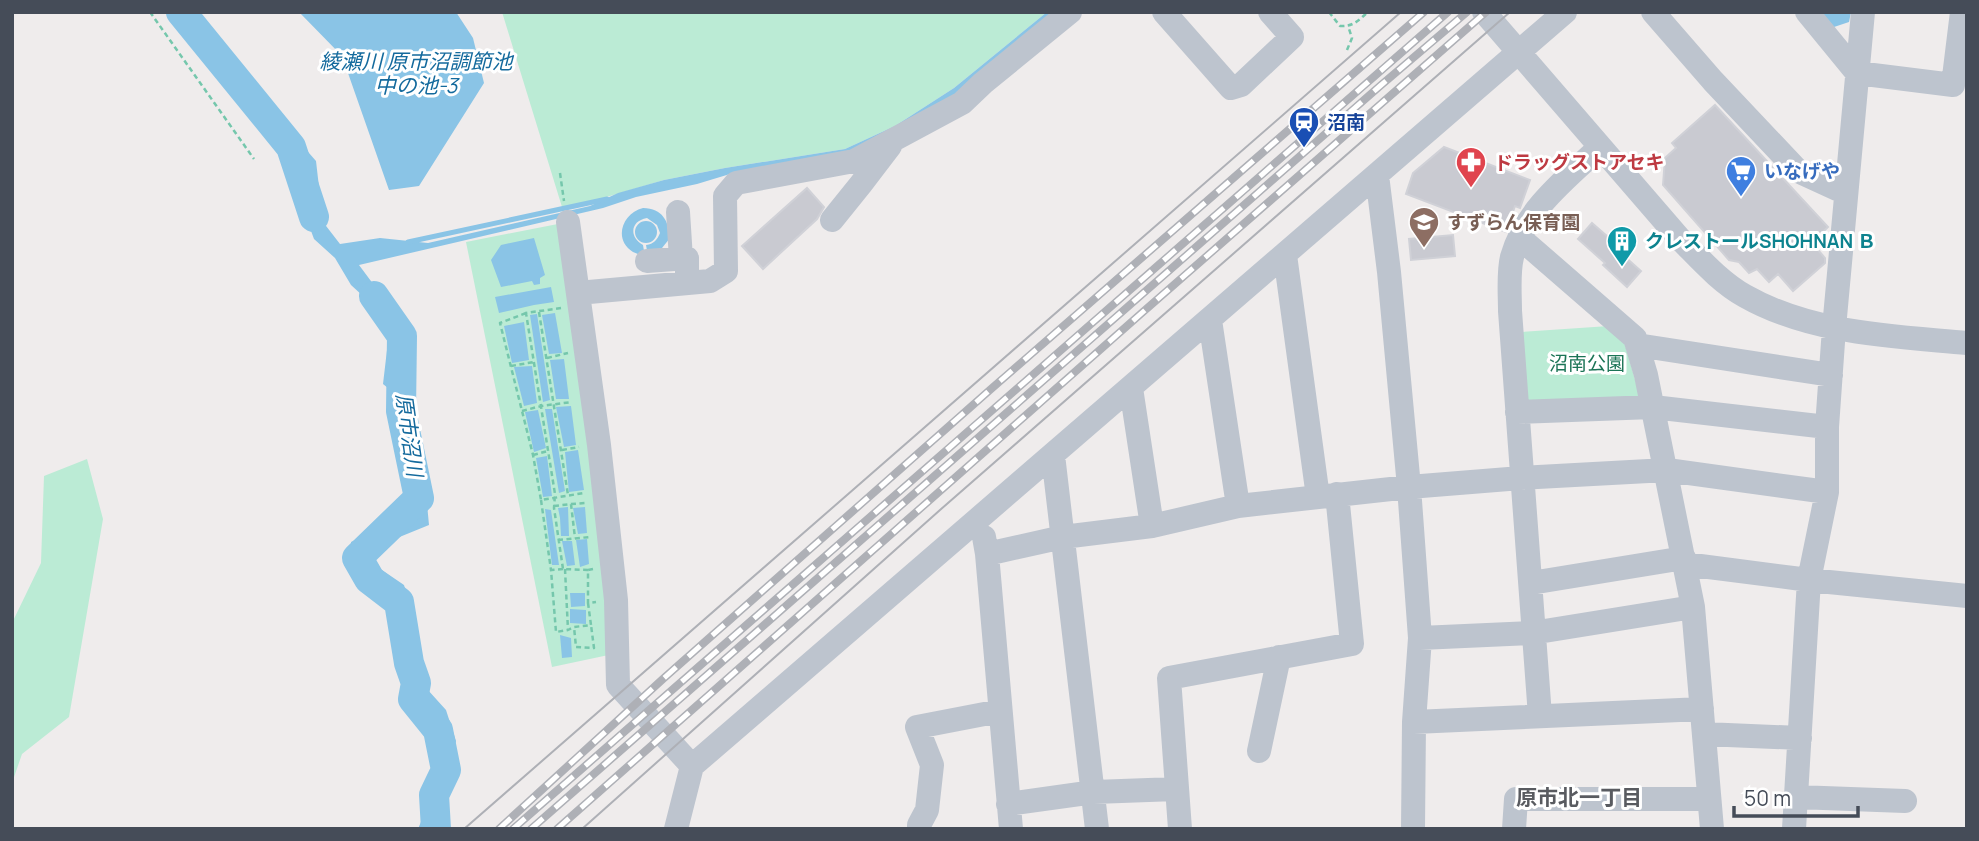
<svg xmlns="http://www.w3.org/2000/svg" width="1979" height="841" font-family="Manrope,'Noto Sans JP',sans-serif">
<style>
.green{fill:#bbebd5}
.water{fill:#8ac4e6}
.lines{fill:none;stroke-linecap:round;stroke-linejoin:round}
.stream{stroke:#8ac4e6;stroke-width:5}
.river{stroke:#8ac4e6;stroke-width:30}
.building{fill:#c9cad1;stroke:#d0d1d7;stroke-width:2}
.path{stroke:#75c7ac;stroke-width:2.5;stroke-dasharray:5 3.5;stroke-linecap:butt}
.minor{stroke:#bdc4ce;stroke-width:24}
.tram{stroke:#aeb0b6;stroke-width:2}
.rail-casing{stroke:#aeb0b6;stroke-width:8}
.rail{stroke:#fff;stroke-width:5;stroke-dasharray:16;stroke-linecap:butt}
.labels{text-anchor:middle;stroke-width:6;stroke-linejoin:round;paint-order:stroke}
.transit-label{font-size:19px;font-weight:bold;fill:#164399;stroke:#fff;text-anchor:start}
.health-label{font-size:19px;font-weight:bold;fill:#be3a42;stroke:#fff;text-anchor:start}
.shop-label{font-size:19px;font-weight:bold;fill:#366cbe;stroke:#fff;text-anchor:start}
.education-label{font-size:19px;font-weight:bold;fill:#785e54;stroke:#fff;text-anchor:start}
.culture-label{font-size:19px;font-weight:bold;fill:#0d838f;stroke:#fff;text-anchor:start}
.park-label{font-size:19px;fill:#1b7456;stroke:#fff}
.water-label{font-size:21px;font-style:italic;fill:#146a9d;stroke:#fff}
.neighbourhood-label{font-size:21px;font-weight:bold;fill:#595b60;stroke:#fff}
</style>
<rect width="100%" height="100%" fill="#efecec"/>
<path class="green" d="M502,12H1047L954,88L895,126L845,149L725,168L664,180L593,201L562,207Z
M568,222L618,653L552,667L466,242Z
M1609,326L1623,338L1640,397L1530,403L1525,399L1521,332Z
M87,459L103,519L69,717L22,754L12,783V623L41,563L44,476Z"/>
<path class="water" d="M187,12H199L264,95L282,132L295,137L316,161L323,222L340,244L380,238L428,243L590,206L618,193L664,180L725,168L845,149L895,126L954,88L1047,12H1058L958,94L852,153L730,174L697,184L636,197L603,208L359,265L397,316L400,381L409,398L424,472L429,525L370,549L382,570L404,585L416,626L418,679L446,710L456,741L444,797L432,829H418C430,802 438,775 449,748L435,710L402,677L393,644L400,625L394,593L386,583L360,570L351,554V542L413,512C409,500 412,492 411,480C410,469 407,458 406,447C403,419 408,403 383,384L389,333L375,307L351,285L335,258L314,239L303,209L300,185L304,165L286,156L264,134L260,120L233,67Z
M299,12H456L473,38L484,83L419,186L389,190L342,56Z
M1821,12H1851L1849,22L1834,27Z
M643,208C663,209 668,220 670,238L658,253L648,256L646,245C654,244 657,240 660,233L657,225L647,218C630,221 629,237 643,245L645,257C641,255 637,254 633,252C613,240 622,213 643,208Z
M635 232a11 11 0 1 1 22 0a11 11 0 1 1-22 0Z
M534,238L545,275L540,278V284L534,285L532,281L501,287L491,260L501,245Z
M551,287L554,302L534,305L499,313L495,297Z
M555,313L562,353L549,354L542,315Z
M537,314L550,400L543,402L530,315Z
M524,322L529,360L512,363L504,326Z
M564,359L569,399H556L550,360Z
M532,366L537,403L524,406L514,367Z
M571,406L576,445L564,447L556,407Z
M545,409H552L565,491L559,493Z
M538,410L546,448L534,452L525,412Z
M578,450L584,490L569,492L565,452Z
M547,456L552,496L543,497L536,458Z
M568,507L569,536H561L560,518L558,508Z
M585,507L587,533L578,534L573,508Z
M545,509L551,510L559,565H552Z
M587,539L589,564L580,567L576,540Z
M562,541H572L575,565L567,566Z
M570,593H585V606L571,607Z
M570,609L586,610V624L570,623Z
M560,635L571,638L572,657L562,658Z"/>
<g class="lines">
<path class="stream" d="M408,242L607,199"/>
<path class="river" d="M181,12L291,147L314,217
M374,296L402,336L401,411L419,498L357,558L369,579L399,602L409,663L416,683L413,699L438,730L446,770L434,795L436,829"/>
</g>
<path class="building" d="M1715,105L1828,227L1812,243L1825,258V263L1793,291L1778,274L1769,282L1757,269L1749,273L1739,262L1729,260L1663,185L1665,158L1676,148L1672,143Z
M1444,147L1530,180L1520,208L1515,206L1506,232L1406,194L1413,173Z
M807,188L824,207L817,219L763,269L742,246Z
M1592,223L1616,244L1614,247L1641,271L1627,287L1603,265L1605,263L1578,239Z
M1453,235L1455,256L1411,260L1409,239Z"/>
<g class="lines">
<path class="path" d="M150,12L254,159
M1329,12L1340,26C1353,27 1359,20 1368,12
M1347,50L1352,38L1348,26
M560,173L564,201
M561,308L526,313L555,494L554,508L563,569L588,570
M539,312L568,495
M526,313L500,323L533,455L541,500L584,493
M547,358L568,353
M511,366L534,362
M522,411L541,406L572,402
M562,450L579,447
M533,455L548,451
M541,500L551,570
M571,504L585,503
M554,506L571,504L575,538
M558,540L590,537
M563,569L551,570L556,632L568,630
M565,569L568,630L574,627
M593,569L588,570V603L596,602
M588,603L591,625L574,627L576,647L594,648L591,625"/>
<path class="minor" d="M1164,12L1231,88L1241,85L1292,37L1270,12
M1484,12L1680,239C1700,259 1720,282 1745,296C1812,334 1893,336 1967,343
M1653,12L1713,81L1798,171L1846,193
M1807,12L1857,73L1953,85L1962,12
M1377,175L1389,272L1409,487L1420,638L1414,722L1413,829
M678,212L681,259
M832,220L861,184L890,146
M568,222L599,445L616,600L618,685L692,766
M1520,238L1635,338L1646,375L1693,607L1712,829
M1285,255L1318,497
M647,261L687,258V283
M578,293L710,281L726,271L725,196L736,183L854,161L962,103L983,83L1070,12
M1210,320L1238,506
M1637,345L1831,375
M1131,388L1152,526
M1517,412L1653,407L1827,427
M1053,455L1097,829
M984,537L987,554L1011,829
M987,554L1063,537L1152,526L1238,506L1409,487L1521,478L1667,470L1827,492
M1685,564L1809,580L1967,596
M1531,583L1684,558
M1420,638L1532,633L1693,607
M1540,716L1510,311C1510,294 1508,273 1512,257C1525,210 1567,178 1600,147
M1414,722L1702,709
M1704,734L1800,738
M1259,751L1279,657
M1796,797L1905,801
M1008,804L1094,792L1176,789
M676,829L692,766L1565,12
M919,829V825L927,810L932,765L917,727L1000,711
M1180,829L1169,678L1352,644L1337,494
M1514,829L1516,799H1709
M1794,829L1809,580L1827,492V427L1834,328L1863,12"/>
<path class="tram" d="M464,829L1401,12
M582,829L940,510L1510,12"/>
<g class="rail-casing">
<path id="rail" d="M499,829L664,678L991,389L1424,12
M513,829L1448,12
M531,829L1380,86L1467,12
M557,829L1144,311L1486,12"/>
</g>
<use href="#rail" class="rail"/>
</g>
<defs>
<g id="station-pin" transform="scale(1.575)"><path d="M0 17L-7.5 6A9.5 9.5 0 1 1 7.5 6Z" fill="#1a4fb4" stroke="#fff"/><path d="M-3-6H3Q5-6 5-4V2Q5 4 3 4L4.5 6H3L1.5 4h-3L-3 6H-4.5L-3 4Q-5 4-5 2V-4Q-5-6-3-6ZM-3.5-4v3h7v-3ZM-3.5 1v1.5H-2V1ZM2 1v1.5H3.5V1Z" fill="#fff"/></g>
<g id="pharmacy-pin" transform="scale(1.575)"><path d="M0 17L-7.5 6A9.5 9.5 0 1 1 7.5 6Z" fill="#e0444e" stroke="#fff"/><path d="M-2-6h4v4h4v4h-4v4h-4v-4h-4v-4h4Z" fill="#fff"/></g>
<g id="supermarket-pin" transform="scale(1.575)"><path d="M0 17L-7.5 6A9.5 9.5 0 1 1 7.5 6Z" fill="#3f7fe0" stroke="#fff"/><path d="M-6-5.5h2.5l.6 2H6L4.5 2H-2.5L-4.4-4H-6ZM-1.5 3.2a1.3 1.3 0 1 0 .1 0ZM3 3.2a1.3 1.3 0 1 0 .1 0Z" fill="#fff"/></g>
<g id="school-pin" transform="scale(1.575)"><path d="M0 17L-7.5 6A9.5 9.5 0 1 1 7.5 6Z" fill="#8d6e63" stroke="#fff"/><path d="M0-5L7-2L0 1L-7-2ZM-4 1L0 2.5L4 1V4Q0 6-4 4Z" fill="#fff"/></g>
<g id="building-pin" transform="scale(1.575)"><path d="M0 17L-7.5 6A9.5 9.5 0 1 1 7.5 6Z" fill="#0f9aa8" stroke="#fff"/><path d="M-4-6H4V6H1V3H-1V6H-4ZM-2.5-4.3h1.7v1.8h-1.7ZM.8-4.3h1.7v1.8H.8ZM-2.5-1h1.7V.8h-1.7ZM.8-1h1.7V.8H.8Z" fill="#fff"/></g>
</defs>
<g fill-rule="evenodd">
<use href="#station-pin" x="1304" y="122"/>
<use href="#pharmacy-pin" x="1471" y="162"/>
<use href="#supermarket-pin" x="1741" y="171"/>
<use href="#school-pin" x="1424" y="222"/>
<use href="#building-pin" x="1622" y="241"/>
</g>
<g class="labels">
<g class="transit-label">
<text x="1327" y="129">沼南</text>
</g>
<g class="health-label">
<text x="1494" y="169">ドラッグストアセキ</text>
</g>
<g class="shop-label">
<text x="1764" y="178">いなげや</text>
</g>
<g class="education-label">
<text x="1447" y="229">すずらん保育園</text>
</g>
<g class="culture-label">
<text x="1645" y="248">クレストールSHOHNAN Ｂ</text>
</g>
<g class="park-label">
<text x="1587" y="370">沼南公園</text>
</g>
<g class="water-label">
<text x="416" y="69">綾瀬川 原市沼調節池<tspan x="416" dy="24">中の池-3</tspan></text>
<text transform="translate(409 435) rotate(82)" y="7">原市沼川</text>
</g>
<g class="neighbourhood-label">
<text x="1579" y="805">原市北一丁目</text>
</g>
</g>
<rect width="1979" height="841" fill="none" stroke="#454c58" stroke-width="28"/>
<path d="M1734 806v10h124v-10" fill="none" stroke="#454c58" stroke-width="3.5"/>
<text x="1744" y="806" font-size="21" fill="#454c58" stroke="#ffffff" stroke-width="5" paint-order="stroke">50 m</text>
</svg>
